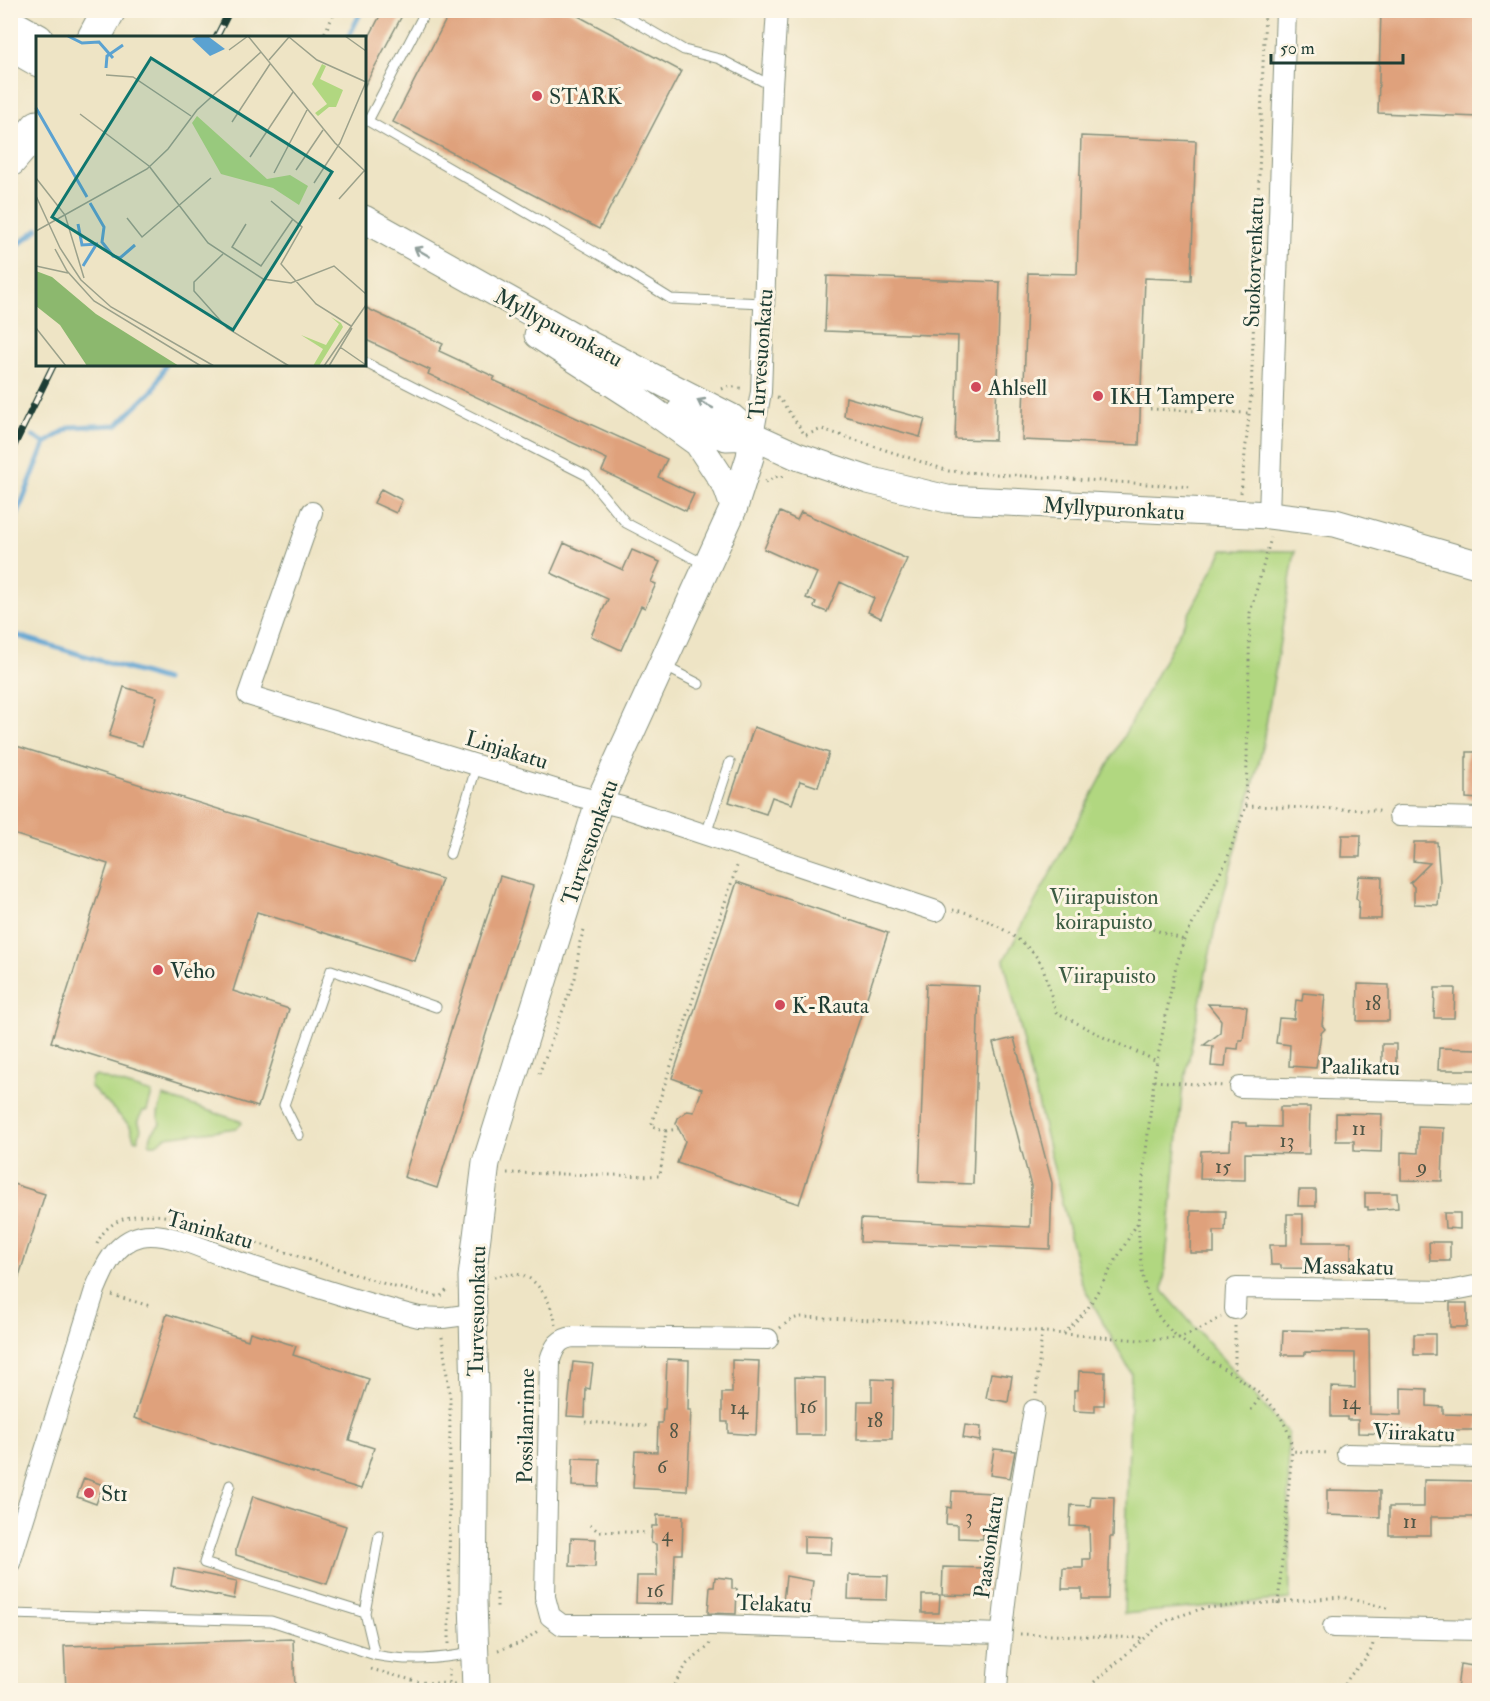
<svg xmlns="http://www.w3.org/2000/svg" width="1490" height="1701" font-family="'IM FELL Double Pica',serif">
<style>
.green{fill:#b1d780;stroke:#688a5a;stroke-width:1.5}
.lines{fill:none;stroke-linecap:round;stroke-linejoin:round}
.stream{stroke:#5ba2d1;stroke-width:5}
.building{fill:#dfa17c}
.lane-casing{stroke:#86907c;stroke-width:11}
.street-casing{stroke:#86907c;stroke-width:22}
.secondary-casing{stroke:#86907c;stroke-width:29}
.highway-casing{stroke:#86907c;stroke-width:35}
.path{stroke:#86907c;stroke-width:3;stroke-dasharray:1.5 4.5;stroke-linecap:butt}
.lane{stroke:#fff;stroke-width:9}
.street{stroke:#fff;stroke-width:20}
.secondary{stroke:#fff;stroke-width:27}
.highway{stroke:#fff;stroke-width:33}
.rail-casing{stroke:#1f3d34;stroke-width:7}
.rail{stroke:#fcf5e5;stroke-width:4.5;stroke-dasharray:14;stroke-linecap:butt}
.oneway{stroke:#8f9e9a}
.poi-dot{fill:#d1495b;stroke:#fcf5e5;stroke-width:2}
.labels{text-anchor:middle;stroke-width:6;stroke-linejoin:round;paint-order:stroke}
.number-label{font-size:20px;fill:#4f5646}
.poi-label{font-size:22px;fill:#1f3d34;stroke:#fcf5e5;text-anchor:start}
.street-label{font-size:22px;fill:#1f3d34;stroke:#fcf5e5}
.park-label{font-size:22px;fill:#3c5c43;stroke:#fcf5e5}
.inset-river{fill:none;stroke:#5ba2d1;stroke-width:3}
.inset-road{fill:none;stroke:#9ba18b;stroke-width:1.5}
.view{fill:#0f766e;fill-opacity:0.15;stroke:#0f766e;stroke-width:3}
.inset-edge{fill:none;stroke:#1f3d34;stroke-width:3}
</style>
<rect width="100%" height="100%" fill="#fcf5e5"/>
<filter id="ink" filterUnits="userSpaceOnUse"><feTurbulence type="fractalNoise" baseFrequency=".0167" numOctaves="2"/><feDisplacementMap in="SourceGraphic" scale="12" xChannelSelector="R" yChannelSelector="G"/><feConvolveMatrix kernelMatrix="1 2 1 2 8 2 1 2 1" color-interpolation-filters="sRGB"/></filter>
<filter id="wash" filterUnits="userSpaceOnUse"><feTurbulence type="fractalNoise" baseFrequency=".008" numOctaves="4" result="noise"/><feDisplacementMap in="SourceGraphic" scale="24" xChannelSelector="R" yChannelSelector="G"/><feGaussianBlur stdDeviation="1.35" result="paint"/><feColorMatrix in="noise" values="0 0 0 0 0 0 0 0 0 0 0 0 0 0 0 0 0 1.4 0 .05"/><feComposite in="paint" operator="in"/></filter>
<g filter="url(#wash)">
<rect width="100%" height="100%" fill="#eee4c5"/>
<path class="green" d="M1223,550L1295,551L1261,755L1215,927L1182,1094L1163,1291L1288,1433L1290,1599L1124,1614L1131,1373L1081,1282L1004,960Z
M96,1076L152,1093L147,1111H143L138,1120L141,1129L138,1140L134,1139L130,1126L90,1086L92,1077Z
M163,1096L240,1121L242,1123L237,1128L166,1137L156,1144H151L149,1143L152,1133L160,1124L158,1114Z"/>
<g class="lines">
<path class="stream" d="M348,38L362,10
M10,251L38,229
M10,425L11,426
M33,436L45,443
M10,533L45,443L71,427L117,425L154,389L166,364
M10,629L12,634L165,680"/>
</g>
<g id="blocks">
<path class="building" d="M383,10H405L364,87V47Z
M451,10H567L681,71L599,229L393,122Z
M1381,10H1479V117L1378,113Z
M1081,136L1196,141L1191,280L1145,278L1139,445L1022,440L1028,273L1077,274Z
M827,276L1000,282L995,440L955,439L958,336L825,331Z
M364,307L443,344L439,351L495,377L493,380L667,459L658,477L694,494L686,511L602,471L607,459L428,374L430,370L364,339Z
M846,397L925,419L920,437L844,416Z
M381,489L402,500L396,513L374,503Z
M780,512L797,520L801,512L907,559L881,618L868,612L874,598L840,582L827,612L814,607L816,602L806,598L817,573L764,549Z
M564,543L623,570L632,550L660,562L651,582L656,584L645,608L641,606L621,650L591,636L608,599L551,573Z
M124,687L157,697L142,746L109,736Z
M754,727L829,753L818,787L800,781L792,804L772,797L766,814L729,802Z
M10,744L442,879L415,961L257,912L233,991L289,1009L258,1107L51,1042L108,864L10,833Z
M1467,752H1479V799L1466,798V757H1467Z
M1342,835H1361L1360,857H1341Z
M1414,842H1437L1440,881L1438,905L1414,904V887L1410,883L1430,863L1413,861Z
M500,876L533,886L437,1188L404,1177Z
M1359,876L1382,877L1381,919H1358L1359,901L1356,898Z
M737,882L888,933L799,1204L677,1163L685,1141L676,1124L678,1118L687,1111L694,1112L702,1089L672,1078Z
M926,984L979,986L973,1184L919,1182Z
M1358,984L1389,985V1021H1357Z
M1435,988H1455L1454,1018H1434Z
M1303,993L1325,995L1322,1025L1325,1029L1321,1033L1316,1068L1289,1066L1290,1045L1276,1043L1279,1018L1294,1019L1296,1000L1302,1001Z
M1208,1004L1239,1005L1247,1007L1243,1040H1239L1238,1049L1227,1048L1225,1067L1211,1066L1213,1046L1204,1045L1220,1033L1221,1020Z
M1014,1038L1052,1183L1050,1249L860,1242L861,1219L1030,1227L1031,1186L993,1043Z
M1382,1044H1396V1071H1382Z
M1439,1048L1479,1049V1070H1438Z
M1280,1107H1310L1309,1154L1245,1153V1180L1200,1179L1201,1151L1230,1150L1231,1123H1246V1126L1280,1127Z
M1336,1113L1382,1114L1381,1152L1354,1151V1141H1336Z
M1418,1127L1444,1128L1442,1181L1401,1180V1152L1418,1153Z
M10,1183L45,1194L14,1292H10Z
M1299,1190H1316V1206H1298Z
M1365,1193H1397L1398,1208L1368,1210V1207H1365Z
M1191,1211H1226L1225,1231H1214V1253H1190Z
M1444,1213H1460V1229L1445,1228Z
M1287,1214H1303V1242H1351V1269L1281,1268V1265H1271L1270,1245H1287Z
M1429,1242H1450V1261H1430Z
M1450,1303H1467V1327H1450Z
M167,1314L248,1340L250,1332L296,1346L293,1355L369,1379L349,1440L374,1448L361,1489L134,1418Z
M1283,1330L1342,1331V1330H1369L1370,1414L1401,1415V1388L1427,1389V1406L1443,1407V1414L1479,1415V1430H1399L1398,1434L1358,1433V1420H1347V1417H1331V1387L1355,1388V1353L1305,1352V1355H1282Z
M1414,1334H1435V1355H1414Z
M667,1359L689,1360L688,1410H691L687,1491L633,1488L635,1451L657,1452L658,1423H662L663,1409H665Z
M732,1360L759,1361L756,1435L728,1433V1422H722V1393H732Z
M573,1362L593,1364L590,1389L586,1388L585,1417L567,1416Z
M1079,1371L1105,1372L1104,1405H1095V1412L1074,1411V1390H1078Z
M991,1373L1012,1376L1008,1402L986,1398Z
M795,1377L825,1378V1435H796Z
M872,1379L893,1380L892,1439H857L858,1401H872Z
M965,1425L981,1427L980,1441L963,1438Z
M994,1449L1015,1451L1010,1478L990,1475Z
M573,1458L600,1459L599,1487L572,1486Z
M84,1478L103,1485L96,1504L77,1497Z
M1424,1480L1479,1481V1517H1431V1535H1389V1507H1424Z
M1327,1490L1380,1491V1517L1327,1515Z
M952,1491L992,1493L991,1524H983V1539L958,1538V1525L946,1524L947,1507L951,1508Z
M253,1496L346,1526L327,1584L236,1555V1549Z
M1091,1496L1114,1497L1113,1537H1110L1108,1599H1082V1589H1062L1063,1568H1083V1559H1090L1089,1527L1070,1526L1071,1505L1090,1506Z
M657,1515L683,1516L682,1554H675L673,1604L636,1603L637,1576H657L656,1544L651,1543L652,1526H657Z
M804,1536L832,1537L831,1554L804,1553Z
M571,1538L596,1539L595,1567L570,1566Z
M943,1567L987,1568L986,1596L942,1595Z
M174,1568L237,1581L234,1599L171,1586Z
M849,1575L888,1576L887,1600L848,1599Z
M786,1576L813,1581L810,1605L783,1601Z
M715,1577L732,1579V1589H737L736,1614L708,1613L710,1587H714Z
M922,1595H940L939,1613H922Z
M293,1639L295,1690H66L64,1646Z
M1460,1664L1479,1667V1690H1457Z"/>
</g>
</g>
<g filter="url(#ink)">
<use href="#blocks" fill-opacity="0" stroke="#86907c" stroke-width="1.5"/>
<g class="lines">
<g class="lane-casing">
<path id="lane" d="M426,10L368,121L605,258L671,299L764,303
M615,10L684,50L720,59L772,86
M364,362L586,475L626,523L706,565
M664,666L699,684
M706,834L730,762
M450,854L477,765
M299,1135L284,1105L331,970L436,1007
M230,1485L204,1563L365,1613L379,1535
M365,1613L375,1655
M10,1614L271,1621L375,1655C408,1662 439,1659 471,1653"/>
</g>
<g class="street-casing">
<path id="street" d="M753,436L761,392L772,86L777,10
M312,512L248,695L577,796L622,807L936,911
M1269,515L1286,10
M1399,816L1480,818
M1240,1087L1480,1093
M1235,1309L1236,1288L1449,1291L1480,1285
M768,1339L574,1337C559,1338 554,1347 550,1360L545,1597L550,1616L562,1625H712L1001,1634
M1347,1454L1480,1457
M10,1563L95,1290C104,1268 115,1242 141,1236C168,1230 213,1253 238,1262C298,1281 358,1302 419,1317L443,1318L473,1314
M1333,1627L1480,1630
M997,1690C1003,1597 1018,1503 1034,1410"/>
</g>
<g class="secondary-casing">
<path id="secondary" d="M10,22L39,38
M10,47L38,63
M364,219L582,341L732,418L753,436L797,456L868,480L947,499L1269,515L1335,523L1480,565
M538,335L634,397L698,443L727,487L734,507
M680,412L726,437L753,436
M476,1690L473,1602L475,1395L472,1277L486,1163L599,802L734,507L750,457L753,436"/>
</g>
<g class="highway-casing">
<path id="highway" d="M94,38L109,10
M10,160L38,127"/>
</g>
<path class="path" d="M322,38L336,10
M722,389L729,386L744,389
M777,398L780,399L805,435
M1150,409L1249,413
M806,435L822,429L949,471L1193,487
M765,482L778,476L787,477
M1241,493L1251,395L1265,10
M1246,806L1373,810L1383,812
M953,910C979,912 1031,941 1042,966C1048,980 1051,997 1056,1012L1107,1039L1157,1061
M1147,927L1184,940
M539,1074L575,978L580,942L584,930
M1154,1081L1224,1086
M666,1131L651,1126L738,863
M507,1173L660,1176L666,1131L678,1129
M194,1223L395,1287L436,1296H441L449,1288
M1138,1223C1140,1251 1140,1279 1152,1305C1180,1365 1286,1377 1292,1451
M97,1244C110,1211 152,1211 182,1220
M494,1277C518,1272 529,1272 544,1294C550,1304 554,1314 556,1325
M112,1295L150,1306
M1235,1326V1375
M780,1328L792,1319L800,1317L970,1324L1064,1334L1140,1340L1180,1338L1203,1328L1221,1317
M1064,1334L1088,1308L1138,1222L1155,1071L1175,970L1184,940L1226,862L1246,806L1250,613L1271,538
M442,1337L450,1398L449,1644
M1036,1393L1042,1332
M1251,1410L1261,1396
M585,1422L648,1426
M590,1525L598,1531L648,1533
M497,1593V1611
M1278,1604L1292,1451L1329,1453
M1020,1634L1145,1638
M498,1650L521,1643L539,1630
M371,1669L419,1682L456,1684
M449,1669V1690
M498,1684L518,1690
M671,1690L687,1664L709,1646L710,1642
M1085,1690L1159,1626L1170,1619L1204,1608L1342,1597L1387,1608
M1343,1690C1351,1666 1366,1668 1373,1644"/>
<use href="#lane" class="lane"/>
<use href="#street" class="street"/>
<use href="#secondary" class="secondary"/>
<use href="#highway" class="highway"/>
<g class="rail-casing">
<path id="rail" d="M216,38L230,10
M10,454L54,364"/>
</g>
<use href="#rail" class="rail"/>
</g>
<defs><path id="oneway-shaft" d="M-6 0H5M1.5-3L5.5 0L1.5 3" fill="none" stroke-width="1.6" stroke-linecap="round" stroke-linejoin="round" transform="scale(1.5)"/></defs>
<g class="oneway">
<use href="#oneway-shaft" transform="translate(422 252) rotate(-150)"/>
<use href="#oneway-shaft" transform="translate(705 404) rotate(-153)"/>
</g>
</g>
<g class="poi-dot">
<circle cx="537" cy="96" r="6"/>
<circle cx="976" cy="387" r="6"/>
<circle cx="1098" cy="396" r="6"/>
<circle cx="158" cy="970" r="6"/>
<circle cx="780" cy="1005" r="6"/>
<circle cx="89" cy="1493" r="6"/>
</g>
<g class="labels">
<g class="number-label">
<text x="1373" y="1010">18</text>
<text x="1359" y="1135">11</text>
<text x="1287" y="1147">13</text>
<text x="1223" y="1173">15</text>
<text x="1422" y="1173">9</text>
<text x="1351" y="1409">14</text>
<text x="808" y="1413">16</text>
<text x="739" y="1414">14</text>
<text x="875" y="1427">18</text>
<text x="674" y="1438">8</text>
<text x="662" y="1473">6</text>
<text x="969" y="1523">3</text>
<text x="1410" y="1528">11</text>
<text x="667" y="1541">4</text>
<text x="655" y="1597">16</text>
</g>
<g class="poi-label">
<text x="549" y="104">STARK</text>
<text x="988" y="395">Ahlsell</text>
<text x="1110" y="404">IKH Tampere</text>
<text x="170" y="978">Veho</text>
<text x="792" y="1013">K-Rauta</text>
<text x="101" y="1501">St1</text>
</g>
<g class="street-label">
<text transform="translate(1253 262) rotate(-88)" y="8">Suokorvenkatu</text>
<text transform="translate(559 327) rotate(28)" y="8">Myllypuronkatu</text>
<text transform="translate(760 354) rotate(-86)" y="8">Turvesuonkatu</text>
<text transform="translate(1114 508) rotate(3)" y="8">Myllypuronkatu</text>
<text transform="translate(507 749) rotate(17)" y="8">Linjakatu</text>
<text transform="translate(589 842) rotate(-71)" y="8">Turvesuonkatu</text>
<text transform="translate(1360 1066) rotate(1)" y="8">Paalikatu</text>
<text transform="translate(210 1229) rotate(16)" y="8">Taninkatu</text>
<text transform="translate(1348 1266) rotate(1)" y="8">Massakatu</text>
<text transform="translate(476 1311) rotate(-89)" y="8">Turvesuonkatu</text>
<text transform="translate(525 1426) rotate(-89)" y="8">Possilanrinne</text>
<text transform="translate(1414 1432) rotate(2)" y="8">Viirakatu</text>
<text transform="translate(988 1547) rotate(-82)" y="8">Paasionkatu</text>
<text transform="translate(774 1603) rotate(2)" y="8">Telakatu</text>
</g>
<g class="park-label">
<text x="1104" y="904">Viirapuiston<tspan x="1104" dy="25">koirapuisto</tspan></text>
<text x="1107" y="983">Viirapuisto</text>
</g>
</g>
<g transform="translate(36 36)">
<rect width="330" height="330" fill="#eee4c5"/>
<path d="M286,28L290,30L284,43L307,54L300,71H293L282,80L279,77L291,68L276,48ZM161,80L231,143L254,139L272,150L263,169L237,152L185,138L156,87ZM295,281L305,287L307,291L283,330H277L287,313L265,299L290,309L303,288Z" fill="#b1d780"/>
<path d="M0,235L16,241L60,278L143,330H51L24,289L0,270Z" fill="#8cb86e"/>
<path d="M162,0L173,1L189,13L174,20L156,3Z" fill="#5ba2d1"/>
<path class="inset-river" d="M32,0L46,7L63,6L77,22M70,32L71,20L87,9M0,72L51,161M54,167L68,191L66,206L77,220L84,222L99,209M42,188L46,209L62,208M47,230L60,209"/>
<path class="inset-road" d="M212,0L299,107L330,136M309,0L330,15M253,1L281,24L330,46M193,14L212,0M233,24L253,1M70,39L97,41L155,80M44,78L113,130M196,86L234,28M214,121L257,56M113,130L172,207L227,243L255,247L298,230L330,258M260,134L287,94M238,137L271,74M0,142L29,179L48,242M278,147L304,107L330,46M0,160L24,212L45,244L75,271L178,330M303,163L328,135M235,165L266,191L245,228L280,268L315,290M91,182L106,201L175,142M210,188L196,211L225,230L257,183M0,195L111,133L132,113L161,74L225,16M19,213L31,235L58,265L165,330M187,218L158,246V255L191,292L253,330M0,230L32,237M0,292L30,330M304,311L330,329M288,330L330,269M293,330L316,292"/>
<path class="view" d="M115,22L296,136L197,294L16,181Z"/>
<rect width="330" height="330" class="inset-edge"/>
</g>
<rect width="1490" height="1701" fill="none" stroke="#fcf5e5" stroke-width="36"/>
<path d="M1271 54v9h132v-9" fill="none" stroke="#1f3d34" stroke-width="3"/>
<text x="1280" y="54" font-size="18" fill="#1f3d34" stroke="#fcf5e5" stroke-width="4.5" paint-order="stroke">50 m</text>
</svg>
